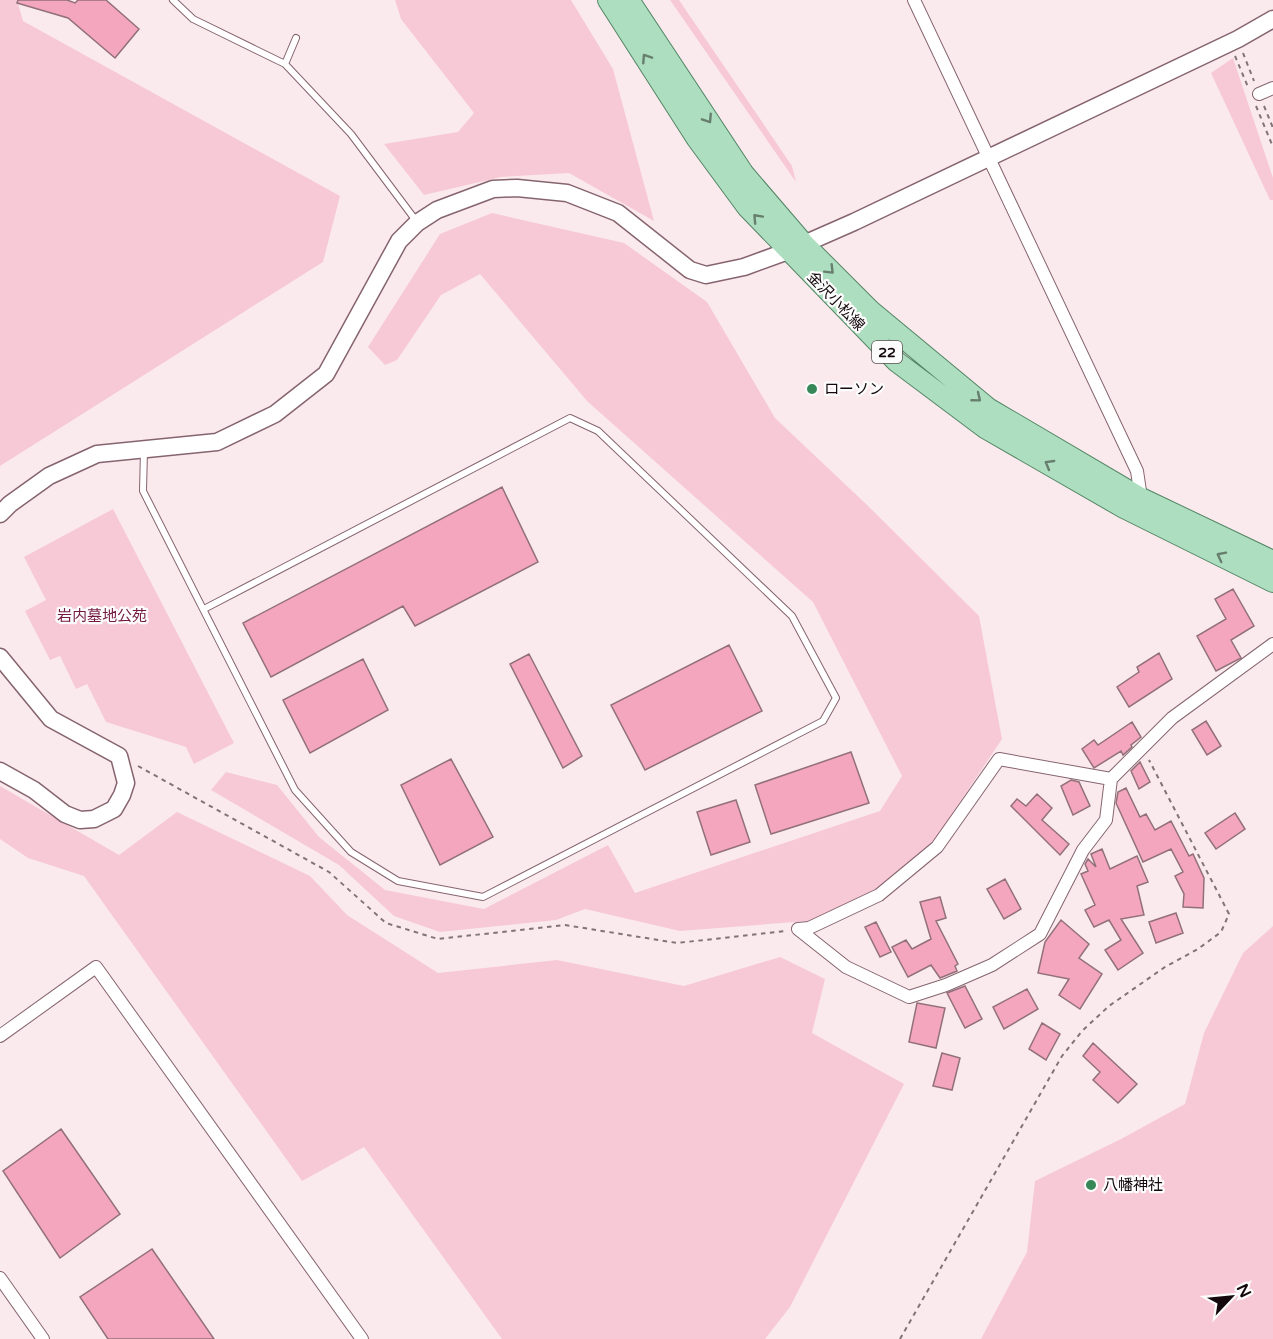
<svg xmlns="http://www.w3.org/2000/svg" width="1273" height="1339" font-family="'Varela Round','Noto Sans JP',sans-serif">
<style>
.green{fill:#f7c9d6}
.building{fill:#f4a6bf;stroke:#92707a;stroke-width:1.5}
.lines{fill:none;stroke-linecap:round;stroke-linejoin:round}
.service-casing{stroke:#86646f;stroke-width:8}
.minor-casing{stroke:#86646f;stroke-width:14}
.tertiary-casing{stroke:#86646f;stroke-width:19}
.primary-casing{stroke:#538564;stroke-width:22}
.path{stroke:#817377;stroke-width:2;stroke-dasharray:4.5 4.5;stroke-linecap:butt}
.service{stroke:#fff;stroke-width:6}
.minor{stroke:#fff;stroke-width:12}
.tertiary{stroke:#fff;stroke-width:16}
.primary{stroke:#acdebf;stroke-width:20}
.oneway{stroke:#687e6e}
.poi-dot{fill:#378859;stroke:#fcfcfc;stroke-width:2}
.labels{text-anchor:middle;stroke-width:4.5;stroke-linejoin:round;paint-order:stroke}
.shield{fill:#fcfcfc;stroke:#5a5154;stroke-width:1.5}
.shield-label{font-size:14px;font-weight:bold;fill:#14080c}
.street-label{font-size:15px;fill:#14080c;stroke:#fcfcfc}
.poi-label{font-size:15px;fill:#14080c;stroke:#fcfcfc;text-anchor:start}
.park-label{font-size:15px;fill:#731a41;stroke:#fcfcfc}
</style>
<rect width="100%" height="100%" fill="#faeaee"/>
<path class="green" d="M0,0H17L23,21L340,196L323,262L0,466Z
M395,0H571L613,69L654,221L569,173L501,177L424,195L384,144L458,132L474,113L401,19Z
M670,0H679L792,166L796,182Z
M1233,58L1273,178V200H1270L1211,73Z
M492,213L624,243L707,302L775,418L866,504L979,616L1002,739L934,841L876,889L808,921L680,931L585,909L556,920L440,932L394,916L339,865L211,790L226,772L277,785L319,837L385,890L484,909L608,845L635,893L880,811L902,776L813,602L587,401L480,274L441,295L397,360L385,365L368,347L440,234Z
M113,509L234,743L194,764L186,747L106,722L87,684L76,689L60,656L50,660L25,611L46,600L24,557Z
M0,786L119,855L177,812L310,876L347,915L438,973L557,960L684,986L780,957L825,979L812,1033L904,1084L790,1307L765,1339H502L364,1147L302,1181L84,876L28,858L0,839Z
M1273,926V1339H981L1027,1252L1035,1181L1121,1139L1185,1104L1204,1033L1243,953Z"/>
<path class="building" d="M18,0H67L75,3L78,0H106L139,29L115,58L68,18L17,3Z
M502,487L538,562L415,626L403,606L271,677L243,623Z
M1233,589L1254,626L1231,640L1241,658L1216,671L1197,636L1226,619L1215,599Z
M729,645L762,711L645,770L611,705Z
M1159,653L1172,679L1129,707L1117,687L1139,672L1137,667Z
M529,654L582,756L563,768L510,664Z
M363,659L388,710L310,753L283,700Z
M1206,721L1221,746L1207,755L1192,730Z
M1132,722L1141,737L1131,745L1132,747L1123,755L1121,751L1094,768L1082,749L1094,740L1098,745Z
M851,752L869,803L771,834L755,785Z
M451,759L493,837L440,865L401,785Z
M1140,762L1150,782L1139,789L1131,771Z
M1071,780L1079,782L1090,806L1073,815L1061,786Z
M1126,788L1140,817L1146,814L1155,830L1171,821L1189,856L1193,854L1204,878L1203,908L1183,907L1184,894L1175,876L1183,872L1171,849L1143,862L1116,803L1118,792Z
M1037,794L1052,808L1042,820L1069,844L1060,855L1011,806L1017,799L1026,806Z
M736,800L750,842L711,855L697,812Z
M1235,813L1245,829L1216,849L1205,833Z
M1102,849L1110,869L1137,856L1148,882L1137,886L1144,915L1121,919L1143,953L1118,970L1105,950L1121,940L1109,920L1094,927L1085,910L1095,905L1081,874L1088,871L1085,864L1088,859L1096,867L1091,854Z
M1005,879L1021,909L1004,919L987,889Z
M940,897L946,918L936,921L958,964L955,966L957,971L940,978L931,965L908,977L892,947L906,940L912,949L931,939L920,902Z
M1176,913L1183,933L1156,943L1149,922Z
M1061,920L1089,944L1079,958L1102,974L1080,1009L1059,995L1069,979L1038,973L1045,942Z
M876,922L891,952L880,957L865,927Z
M965,986L982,1019L965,1028L947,993Z
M1027,989L1038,1009L1004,1029L993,1007Z
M917,1003L945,1008L936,1048L909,1042Z
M1042,1023L1060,1034L1046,1060L1029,1049Z
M1093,1043L1137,1084L1118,1103L1093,1080L1100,1072L1083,1056Z
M942,1053L960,1058L952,1090L933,1086Z
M61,1129L120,1214L60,1258L3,1171Z
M152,1249L214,1339H108L80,1297Z"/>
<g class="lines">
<g class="service-casing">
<path id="service" d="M173,0L193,19L285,64L351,134L417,222
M285,64L296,38
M144,450L143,491L295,790L351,852L398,881L483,897L823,721L836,698L792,616L598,431L570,418L204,609"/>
</g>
<g class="minor-casing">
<path id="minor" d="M914,0L1137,471L1141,498
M1259,94L1273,88
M798,929L809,928L879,895L937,847L999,759L1111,779L1172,718L1273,644
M798,929L846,967L909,997L946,985L992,965L1040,934L1083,850L1106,820L1111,779
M0,1036L96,967L362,1339
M0,1278L43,1339"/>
</g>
<g class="tertiary-casing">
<path id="tertiary" d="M0,514L10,504L49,476L97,454L217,442L275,414L326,374L399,241L417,223L437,210L493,189L517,188L567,193L618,213L690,270L706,275L744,267L788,251L854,222L1238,39L1273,19
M0,657L51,719L119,756L126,783L122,795L114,809L94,819L80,820L65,814L34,790L0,771"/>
</g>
<g class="primary-casing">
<path id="primary" d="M608,0L697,139L747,207L897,362L985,428L1124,508L1273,582
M629,0L744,174L804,244L871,311L988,408L1141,498L1273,561"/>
</g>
<path class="path" d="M1243,53L1254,81
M1235,56L1248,87
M1256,106L1273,147
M1264,106L1273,128
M138,766L329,872L386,923L438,939L565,925L677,943L785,931
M900,1339L1062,1056L1082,1031L1109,1006L1165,967L1198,949L1221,932L1229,914L1149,760"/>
<use href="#service" class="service"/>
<use href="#minor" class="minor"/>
<use href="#tertiary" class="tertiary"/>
<use href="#primary" class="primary"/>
</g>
<defs><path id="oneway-chevron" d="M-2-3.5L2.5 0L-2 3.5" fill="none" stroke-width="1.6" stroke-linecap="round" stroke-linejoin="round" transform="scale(1.5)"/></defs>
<g class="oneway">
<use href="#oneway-chevron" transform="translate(646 58) rotate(-123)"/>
<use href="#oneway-chevron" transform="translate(708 119) rotate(57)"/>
<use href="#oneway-chevron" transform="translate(757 218) rotate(-133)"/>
<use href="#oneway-chevron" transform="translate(830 270) rotate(45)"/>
<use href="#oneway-chevron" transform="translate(977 398) rotate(39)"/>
<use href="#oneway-chevron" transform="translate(1049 464) rotate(-150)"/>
<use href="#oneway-chevron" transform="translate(1221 556) rotate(-153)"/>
</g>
<g class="poi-dot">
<circle cx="812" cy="389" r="6"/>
<circle cx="1091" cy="1185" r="6"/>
</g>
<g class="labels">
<rect class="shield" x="872" y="341" width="30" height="22" rx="4.5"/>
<g class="shield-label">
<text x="887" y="357">22</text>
</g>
<g class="street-label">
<text transform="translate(836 301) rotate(46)" y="5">金沢小松線</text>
</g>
<g class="poi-label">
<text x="824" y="394">ローソン</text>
<text x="1103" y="1190">八幡神社</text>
</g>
<g class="park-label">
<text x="102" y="621">岩内墓地公苑</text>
</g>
</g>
<g transform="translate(1231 1297) rotate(64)" stroke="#fcfcfc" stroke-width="4.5" paint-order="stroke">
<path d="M0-4.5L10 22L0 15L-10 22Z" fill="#14080c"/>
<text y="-9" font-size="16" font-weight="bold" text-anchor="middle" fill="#14080c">N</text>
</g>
</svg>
